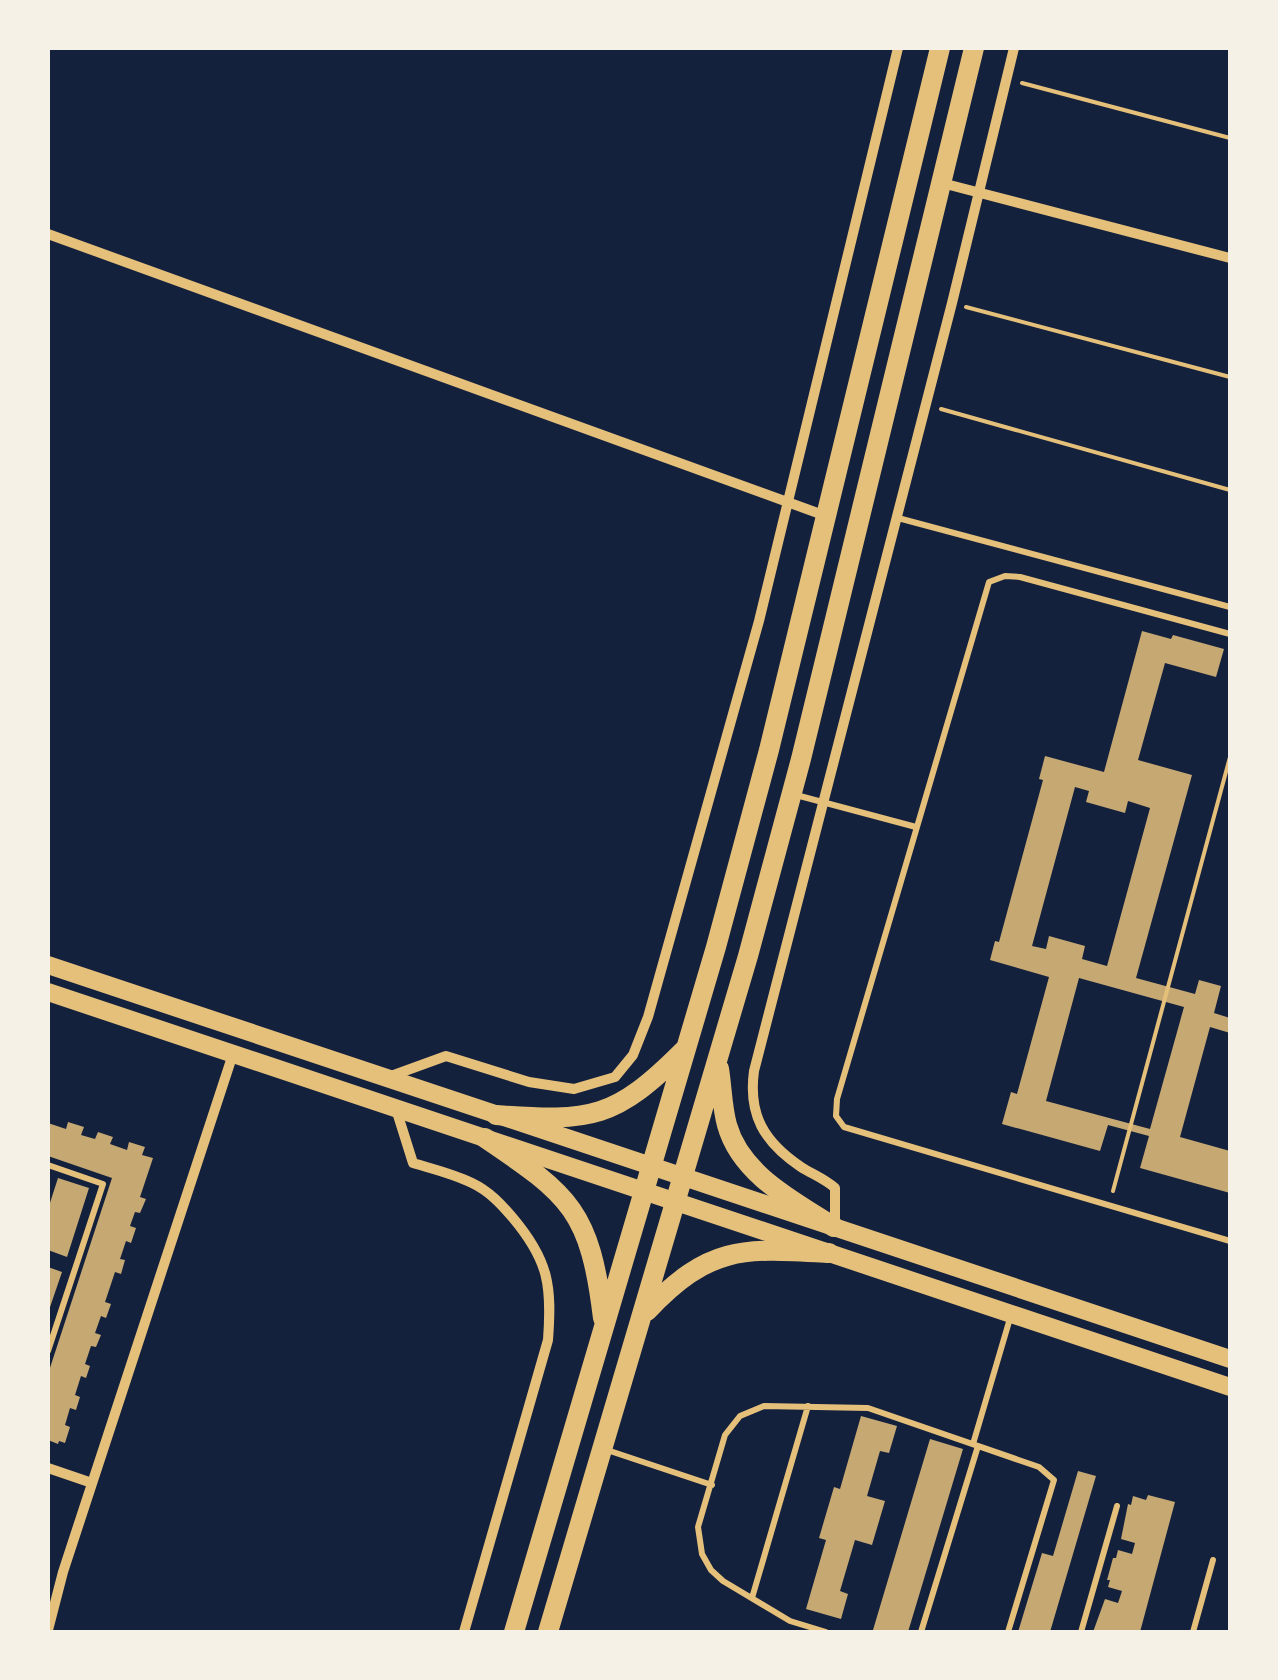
<svg xmlns="http://www.w3.org/2000/svg" width="1278" height="1680" font-family="Spectral,serif">
<style>
.building{fill:#c6a872;fill-rule:evenodd}
.lines{fill:none;stroke-linecap:round;stroke-linejoin:round}
.path{stroke:#e5c07b;stroke-width:4}
.service{stroke:#e5c07b;stroke-width:6}
.minor{stroke:#e5c07b;stroke-width:10}
.secondary{stroke:#e5c07b;stroke-width:18}
.primary{stroke:#e5c07b;stroke-width:20}
</style>
<rect width="100%" height="100%" fill="#14213d"/>
<path class="building" d="M1142,631L1171,639L1173,635L1224,649L1216,677L1165,663L1138,760L1192,775L1136,978L1195,994L1199,980L1221,986L1214,1013L1230,1018V1033L1210,1027L1180,1137L1230,1151V1193L1140,1168L1149,1136L1108,1125L1100,1151L1002,1124L1011,1092L1017,1094L1049,977L990,960L995,941L999,942L1043,780L1039,779L1045,756L1104,772ZM1075,787L1089,791L1086,802L1125,813L1128,801L1150,808L1107,966L1082,959L1085,946L1049,936L1046,949L1032,946ZM1079,978L1184,1007L1150,1129L1046,1101Z
M68,1122L84,1127L81,1135L95,1139L98,1132L113,1137L110,1144L127,1150L129,1142L145,1147L142,1155L153,1158L140,1197L146,1199L140,1213L135,1212L130,1226L136,1228L131,1243L126,1241L120,1259L125,1260L121,1274L115,1272L105,1302L111,1304L106,1318L101,1316L95,1333L101,1335L96,1347L91,1346L85,1364L90,1366L86,1378L81,1376L75,1395L80,1397L76,1410L70,1408L65,1425L70,1427L65,1443L59,1441L58,1444L48,1440V1374L112,1178L48,1156V1123L66,1129Z
M58,1178L89,1188L67,1257L48,1250V1209Z
M48,1267L62,1272L48,1313Z
M861,1416L897,1426L889,1453L880,1451L867,1496L885,1501L872,1545L855,1540L840,1591L848,1594L841,1619L806,1609L826,1540L819,1538L834,1487L840,1489Z
M930,1439L963,1449L908,1632H881L873,1630Z
M1078,1471L1096,1476L1050,1632H1018L1042,1553L1053,1556Z
M1148,1495L1175,1502L1140,1632H1093L1105,1599L1118,1603L1122,1591L1108,1587L1110,1580H1107L1113,1558H1116L1118,1550L1132,1554L1135,1543L1121,1539L1128,1504L1131,1505L1133,1496L1146,1500Z"/>
<g class="lines">
<path class="path" d="M1022,83L1230,138
M966,307L1230,377
M941,409L1230,490
M1113,1191L1230,757"/>
<path class="service" d="M898,518L1230,607
M1230,634L1020,577L1005,576L989,582L837,1099L836,1116L844,1127L1230,1241
M796,795L916,827
M48,1165L103,1184L48,1351
M973,1444L1011,1315
M604,1449L712,1485
M752,1598L808,1406
M826,1632L790,1621L723,1581L711,1570L702,1554L698,1527L725,1435L740,1416L764,1406L868,1408L1039,1467L1054,1480L1008,1632
M921,1632L978,1446
M1081,1632L1117,1506
M1193,1632L1213,1560"/>
<path class="minor" d="M942,183L1230,258
M48,234L826,516
M391,1076L446,1056L529,1082L574,1089L615,1077L633,1055L648,1017L759,621L898,48
M396,1109L413,1163C433,1169 454,1174 472,1183C489,1191 501,1204 513,1218C549,1261 552,1286 548,1340L464,1632
M835,1226V1188C825,1179 812,1174 801,1167C764,1142 748,1115 754,1071L952,303L1014,48
M48,1468L92,1483
M48,1630L63,1572L233,1054"/>
<path class="secondary" d="M48,965L1230,1359
M48,992L1230,1387"/>
<path class="primary" d="M719,1069C722,1087 722,1107 727,1125C741,1175 794,1201 834,1227
M496,1115C592,1122 615,1119 684,1050
M485,1138C571,1196 590,1211 603,1318
M647,1311C710,1245 742,1248 829,1253
M514,1632L716,947L769,750L940,48
M548,1632L748,956L801,759L974,48"/>
</g>
<rect width="1278" height="1680" fill="none" stroke="#f6f1e7" stroke-width="100"/>
</svg>
